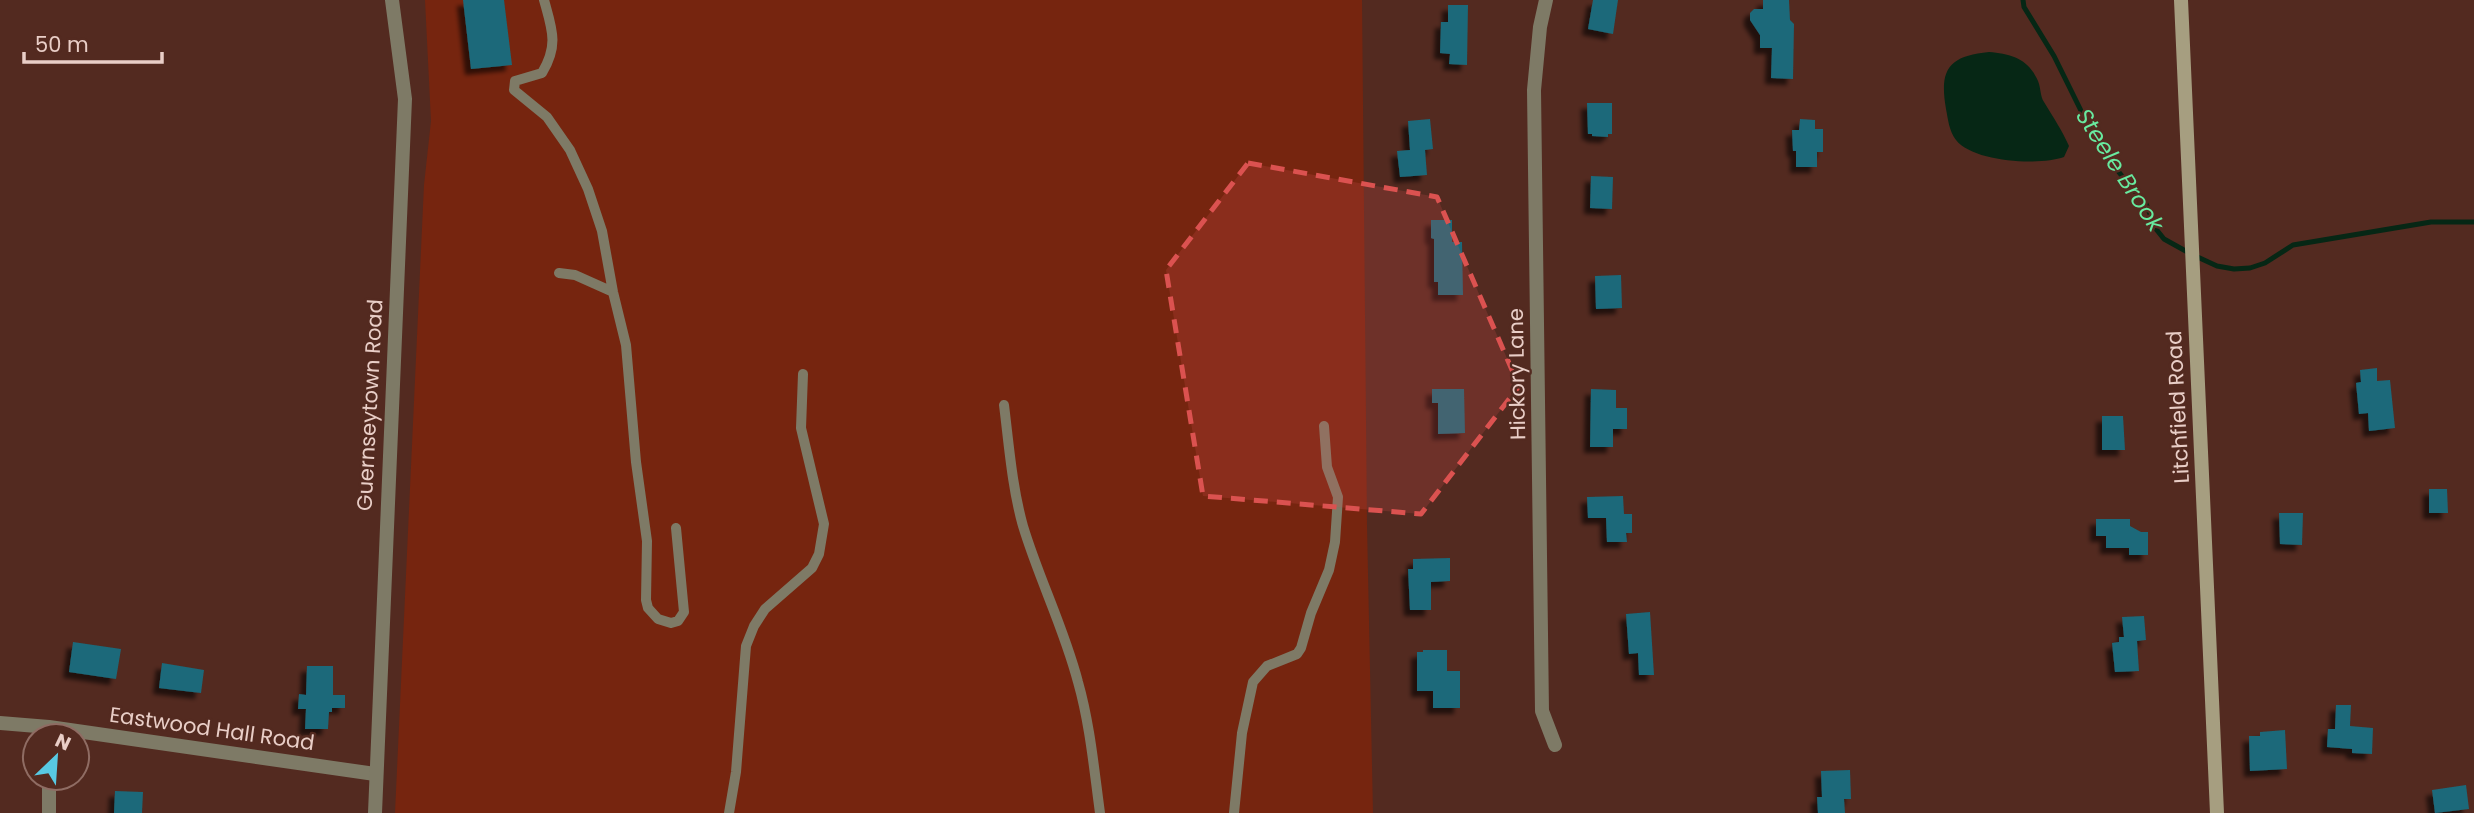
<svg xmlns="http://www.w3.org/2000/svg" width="2474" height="813" font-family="Poppins,sans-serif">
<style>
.green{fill:#76250f}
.water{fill:#062715}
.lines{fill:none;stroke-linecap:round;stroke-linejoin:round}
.stream{stroke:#062715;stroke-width:5}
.building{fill:#1b697a;filter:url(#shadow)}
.service{stroke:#7e7a66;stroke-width:10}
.minor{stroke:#7e7a66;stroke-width:14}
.tertiary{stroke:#7e7a66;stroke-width:14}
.secondary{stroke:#a69e80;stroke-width:14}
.marked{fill:#db5250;fill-opacity:0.2;stroke:#db5250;stroke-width:5;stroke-dasharray:14 9;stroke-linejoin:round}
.labels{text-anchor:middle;stroke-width:5;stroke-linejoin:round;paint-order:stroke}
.street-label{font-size:21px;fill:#e9cec7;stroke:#532a20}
.water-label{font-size:23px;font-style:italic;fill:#68ea9f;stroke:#532a20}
</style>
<defs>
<filter id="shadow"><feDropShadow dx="-6" dy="6" stdDeviation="2" flood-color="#0009"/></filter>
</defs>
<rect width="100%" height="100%" fill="#532a20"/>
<path class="green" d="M425,0H1362L1367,525L1373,813H395L424,185L431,121Z"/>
<path class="water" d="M1989,52C2011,54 2028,58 2038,81C2041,88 2040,96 2044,102C2053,117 2062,130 2069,146L2064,157C2039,166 1973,162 1956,140C1949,131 1948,119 1946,109C1939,69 1949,56 1989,52Z"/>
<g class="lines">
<path class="stream" d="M2023,0L2024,7L2054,56L2095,139L2114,166L2134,191L2144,199L2156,229L2164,239L2191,254L2217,266L2234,269L2250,268L2265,263L2293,245L2431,222H2474"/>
</g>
<path class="building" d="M463,0H504L512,65L471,69Z
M1593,0H1618L1613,34L1588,29Z
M1763,0H1789L1790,20L1794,24L1793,79L1771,78L1772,48H1760V35L1750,20V13L1754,9H1763Z
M1448,5H1468L1467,65L1449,64L1450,54L1440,53L1441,22H1448Z
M1587,103H1612V134H1608V137L1592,136V134H1588Z
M1430,119L1433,149L1425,150L1427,175L1400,177L1397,151L1410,150L1408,121Z
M1800,119L1815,120V129H1823V152H1817V167H1796V151H1793L1792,130H1799Z
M1591,176L1613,177L1612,209L1590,208Z
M1431,220H1452V242H1462L1463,295H1438V282H1434V239L1431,238Z
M1621,275L1622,308L1596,309L1595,276Z
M2377,368V381L2390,380L2395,428L2369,431L2368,413L2359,414L2356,383L2361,382L2360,370Z
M1432,389H1464L1465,433L1438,434V403H1432Z
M1591,389L1616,390V408H1627V429H1613V447H1590Z
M2102,416H2123L2125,450H2102Z
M2429,489H2447L2448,513H2429Z
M1623,496L1624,514H1632V533H1626L1627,542H1607L1606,518H1588L1587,497Z
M2279,513H2303L2302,545L2280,544Z
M2096,519H2130V526L2141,532H2148V555H2129V548H2106V536H2096Z
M1450,558V581L1431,582V610H1410L1408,569H1413V559Z
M1650,612L1654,675H1639L1638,653L1629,654L1626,614Z
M2144,616L2146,640L2137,641L2139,671L2115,672L2112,643L2119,642V637H2124L2122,617Z
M73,642L121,649L116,679L69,672Z
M1423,650H1447V671H1460V708H1433V691H1417V652H1423Z
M162,663L204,670L201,693L159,688Z
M307,666H333V695H345V708H332V712H329L328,729H305L306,709H298L299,694L306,695Z
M2336,705H2351L2350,726L2373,728L2372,754L2352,753V749L2327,747L2328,729H2335Z
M2285,730L2287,769L2250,771L2249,736H2260V732Z
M1850,770L1851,799H1844L1845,813H1818L1817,797H1822L1821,771Z
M2466,785L2469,809L2435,813L2432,790Z
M115,791L143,792L142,813H114Z"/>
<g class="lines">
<path class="service" d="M544,0C552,29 559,45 542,73L515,81L514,90L547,117L570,150L588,189L602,231L613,292L626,345L636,462L647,541L646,600L648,608L658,619L671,623L678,621L684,612L676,528
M559,273L575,275L613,292
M1004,405C1009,445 1012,487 1023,526C1039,579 1064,628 1078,682C1090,724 1094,769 1100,813
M729,813L736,772L746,646L754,626L765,609L812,568L819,554L824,524L801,428L803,374
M1234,813L1242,733L1253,682L1267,666L1297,654L1301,648L1311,613L1329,570L1335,542L1338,497L1327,467L1324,426"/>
<path class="minor" d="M1546,0L1540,27L1534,90L1542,711L1555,745
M0,723L49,727L375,774
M49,778V813"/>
<path class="tertiary" d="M375,813L405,99L392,0"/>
<path class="secondary" d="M2181,0L2217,813"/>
</g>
<path class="marked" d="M1248,163L1437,197L1519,386L1421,514L1203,496L1166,270Z"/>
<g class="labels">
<g class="street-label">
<text transform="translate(1517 374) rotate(-91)" y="7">Hickory Lane</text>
<text transform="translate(370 405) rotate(-87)" y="7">Guernseytown Road</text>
<text transform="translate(2178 407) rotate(-93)" y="7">Litchfield Road</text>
<text transform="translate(212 729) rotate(8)" y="7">Eastwood Hall Road</text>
</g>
<g class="water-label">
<text transform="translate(2120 170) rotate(57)" y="8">Steele Brook</text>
</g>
</g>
<g transform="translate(56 757) rotate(25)"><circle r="33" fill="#532a20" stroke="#8f6c63" stroke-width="2"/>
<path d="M0-5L12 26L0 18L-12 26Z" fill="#58c9e3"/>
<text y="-10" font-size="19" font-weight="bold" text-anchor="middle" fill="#e9cec7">N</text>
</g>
<path d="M24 52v10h138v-10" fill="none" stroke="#e9cec7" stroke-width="3.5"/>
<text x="35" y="52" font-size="21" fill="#e9cec7" stroke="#532a20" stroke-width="5" paint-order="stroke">50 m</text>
</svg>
